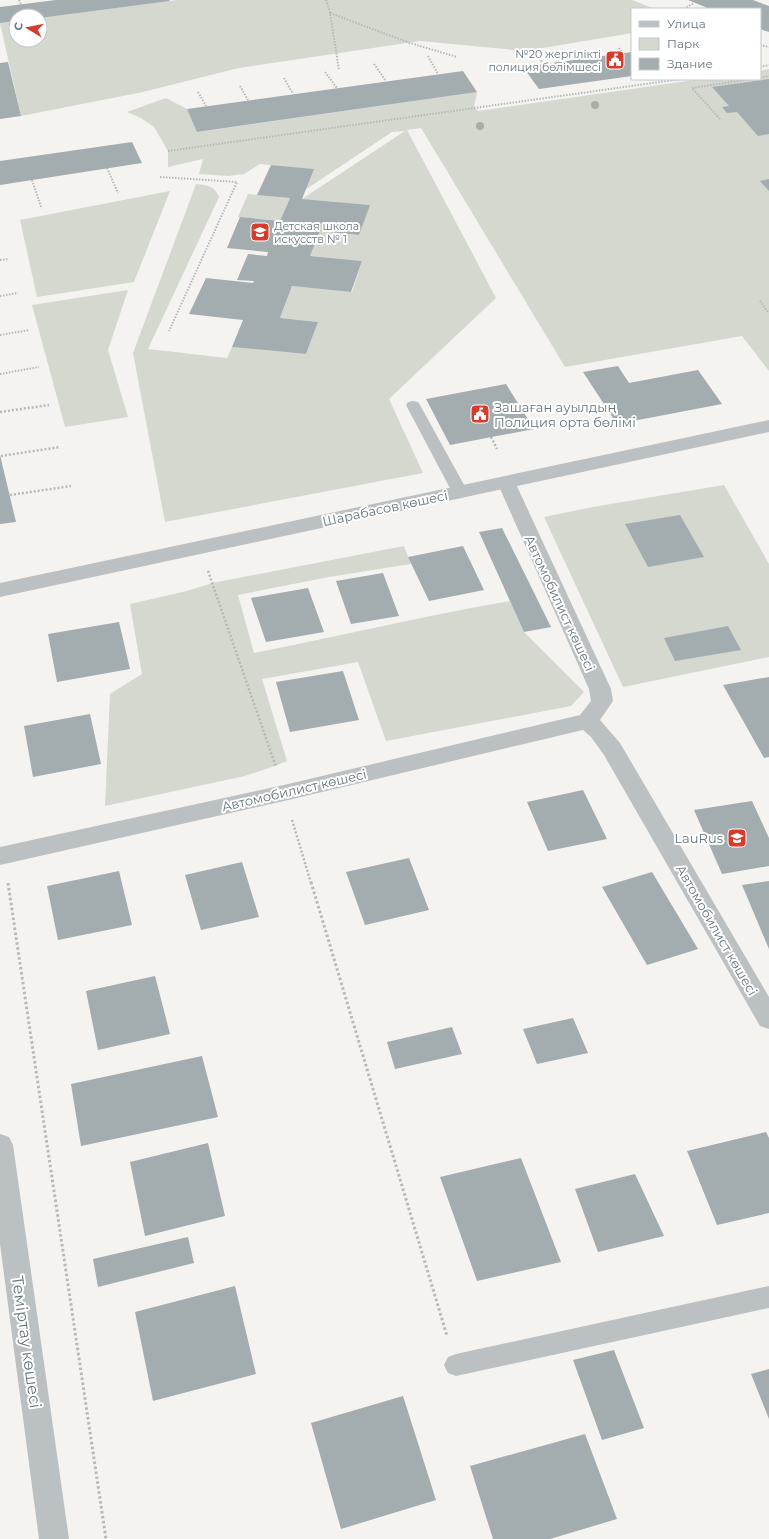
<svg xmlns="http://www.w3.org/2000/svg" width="769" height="1539" font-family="Montserrat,sans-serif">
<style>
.green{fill:#d4d8cf}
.building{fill:#a3acaf}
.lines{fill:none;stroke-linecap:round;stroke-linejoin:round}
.path-far2{stroke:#b5b9ba;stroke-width:2;stroke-dasharray:1.5 1.5;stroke-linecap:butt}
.path-far1{stroke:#b5b9ba;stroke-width:2.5;stroke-dasharray:2 2;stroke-linecap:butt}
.path{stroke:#b5b9ba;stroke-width:3;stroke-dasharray:2.5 2.5;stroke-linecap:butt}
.service{fill:#bbc0c2;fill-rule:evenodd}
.minor{fill:#bbc0c2;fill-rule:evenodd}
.tertiary{fill:#bbc0c2;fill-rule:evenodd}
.tree{fill:#a8afa2}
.labels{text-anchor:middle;stroke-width:4;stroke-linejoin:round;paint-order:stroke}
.far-poi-label{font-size:11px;fill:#65777f;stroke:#fff;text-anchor:end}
.poi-label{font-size:13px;fill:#65777f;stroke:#fff;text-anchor:start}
.street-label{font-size:13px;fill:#65777f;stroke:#fff}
.near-street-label{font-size:16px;fill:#65777f;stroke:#fff}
</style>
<rect width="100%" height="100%" fill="#f4f3f0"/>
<path class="green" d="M177,0H632L655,9H632V33L525,51L420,41L239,68L143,92L21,116L0,23L16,21V40H40V18Z
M769,69V371L742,336L565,367L421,128L407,130L496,298L389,399L423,473L165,522L133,353L196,184C207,185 215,186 219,197L148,349L227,358L232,347L306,354L318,322L280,318L292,286L352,292L362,261L310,256L320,231L359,235L369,205L302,199L405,131L392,132L305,190L313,169L260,164L244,174L228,176L199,174L203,159L168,167V151L154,127L141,118L127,112L166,98L187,109L198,132L477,92L474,107L478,111L701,79H760V71Z
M170,191L134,282L37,297L20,220Z
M248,194L290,198L280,221L238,217Z
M128,290L108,350L128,417L65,427L32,305Z
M724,485L769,564V657L623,687L544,517L593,507Z
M404,546L411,564L329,577L238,595L254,653C340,636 424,616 510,601L524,632L584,692L571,706L386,741L358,662L262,679L287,761L275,766L245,776L105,806L110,694L142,674L130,604L187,591L212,583Z"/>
<path class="building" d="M56,0H169L170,1L40,18V16H16V21L0,23V7Z
M688,0H753L769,6V32L760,29V9H710Z
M632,52V76L539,89L523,67Z
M8,62L21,116L0,119V63Z
M463,71L477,92L197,132L187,109Z
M769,79V134L758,136L737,112L727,113L722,107L729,106L712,87Z
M132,142L142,163L0,185V161Z
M271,165L314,169L302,199L370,205L359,235L320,231L310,256L362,261L351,292L292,286L280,318L318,322L306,354L232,347L243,320L189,314L206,278L253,283L254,281L237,280L248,254L267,256L268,252L227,248L240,217L280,221L290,198L257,195Z
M769,179V191L760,181Z
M618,366L629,383L698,370L722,404L617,424L583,372Z
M506,384L534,429L450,445L426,399Z
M0,455L16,522L0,524Z
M680,515L704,557L648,567L625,524Z
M502,528L551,627L524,632L479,532Z
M463,546L484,590L429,601L408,557Z
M383,573L399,616L351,624L336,581Z
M308,588L324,632L266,642L251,598Z
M119,622L130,669L57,682L48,634Z
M728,626L741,650L675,661L664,638Z
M343,671L359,720L290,732L276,682Z
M769,677V757L764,758L723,685Z
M90,714L101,764L33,777L24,726Z
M583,790L607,839L548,851L527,802Z
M752,801L769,838V866L722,874L694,810Z
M409,858L429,910L365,925L346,872Z
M242,862L259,917L201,930L185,875Z
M119,871L132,925L58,940L47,886Z
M652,872L698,949L647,965L602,887Z
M769,881V949L742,885Z
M155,976L170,1034L98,1050L86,991Z
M573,1018L588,1053L537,1064L523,1029Z
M452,1027L462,1054L395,1069L387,1042Z
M202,1056L218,1117L81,1146L71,1084Z
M766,1132L769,1138V1213L717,1225L687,1151Z
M208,1143L225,1216L145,1236L130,1162Z
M521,1158L561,1262L477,1281L440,1177Z
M635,1174L664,1236L598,1252L575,1189Z
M188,1237L194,1263L98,1287L93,1259Z
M235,1286L256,1374L153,1401L135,1312Z
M614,1350L644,1428L602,1440L573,1360Z
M769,1369V1419L751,1374Z
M403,1396L436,1500L341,1529L311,1423Z
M585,1434L617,1519L550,1539H493L470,1466Z"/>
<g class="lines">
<path class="path-far2" d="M19,0L21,5
M326,0L330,13L339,70
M684,9L694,3
M330,13L410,43L457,57
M760,45L769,47
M619,48L623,53
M428,56L438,74
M539,58L544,64
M374,64L386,81
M760,67L769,65
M325,72L337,88
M284,78L293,94
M760,78L769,76
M240,86L248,100
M198,92L206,106
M720,119L692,88L751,79
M168,151L681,79
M107,168L118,193
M160,177L237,182L169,331
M32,180L41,207
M0,260L9,259
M0,296L18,293
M760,301L767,311H769
M0,335L29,330
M0,374L39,367"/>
<path class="path-far1" d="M0,412L49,405
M491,437L497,449
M1,456L60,447
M10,495L71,486
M208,571L276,767
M292,820L311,883"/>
<path class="path" d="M311,882L447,1336
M8,883L106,1539"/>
<path class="service" d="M413,401L418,402L420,405L468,492L465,495L460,497L455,495L452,492L406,405L408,402Z
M769,1286V1308L456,1376L448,1373L444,1365L448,1357L456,1354Z"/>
<path class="minor" d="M506,476L513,478L515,482L611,689L613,701L600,720L620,743L769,997V1029L760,1026L604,755L591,737L583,730L284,801L0,865V847L284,785L580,715L591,701L589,689L497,482L499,478Z"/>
<path class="tertiary" d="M769,420V432L0,597V583Z
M0,1134L9,1137L13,1145L69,1539H39L0,1244Z"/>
</g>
<g class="tree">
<circle cx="595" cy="105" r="4"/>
<circle cx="480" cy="126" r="4"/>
</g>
<defs>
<g id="civic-square" transform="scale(1)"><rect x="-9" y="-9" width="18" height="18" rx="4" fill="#d63c2d" stroke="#fff"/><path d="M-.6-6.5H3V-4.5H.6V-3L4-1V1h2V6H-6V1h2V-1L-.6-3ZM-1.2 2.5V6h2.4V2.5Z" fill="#fff"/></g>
<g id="school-square" transform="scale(1)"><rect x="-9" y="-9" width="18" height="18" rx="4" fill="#d63c2d" stroke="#fff"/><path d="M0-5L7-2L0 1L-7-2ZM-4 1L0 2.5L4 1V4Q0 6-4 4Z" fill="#fff"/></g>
</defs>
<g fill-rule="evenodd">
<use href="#civic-square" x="615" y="60"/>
<use href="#school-square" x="260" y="232"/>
<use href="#civic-square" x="480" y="414"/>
<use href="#school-square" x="737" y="838"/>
</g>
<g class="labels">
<g class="far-poi-label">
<text x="601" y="58">№20 жергілікті<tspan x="601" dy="13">полиция бөлімшесі</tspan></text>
<text x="274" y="230" text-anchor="start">Детская школа<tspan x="274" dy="13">искусств № 1</tspan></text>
</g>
<g class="poi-label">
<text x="494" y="412">Зашаған ауылдың<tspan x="494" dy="15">Полиция орта бөлімі</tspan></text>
<text x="723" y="843" text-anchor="end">LauRus</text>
</g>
<g class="street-label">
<text transform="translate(385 508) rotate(-12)" y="5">Шарабасов көшесі</text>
<text transform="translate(560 603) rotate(65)" y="5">Автомобилист көшесі</text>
<text transform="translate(294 790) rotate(-13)" y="5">Автомобилист көшесі</text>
<text transform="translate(717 930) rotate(60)" y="5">Автомобилист көшесі</text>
</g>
<g class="near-street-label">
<text transform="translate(27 1342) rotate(82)" y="6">Теміртау көшесі</text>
</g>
</g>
<rect x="631" y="8" width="130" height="72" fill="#ffffff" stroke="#c1c9cc"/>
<rect x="639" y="21" width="20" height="6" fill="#bbc0c2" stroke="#c1c9cc"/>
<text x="667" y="28" font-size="12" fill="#65777f">Улица</text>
<rect x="639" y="38" width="20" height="12" fill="#d4d8cf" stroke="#c1c9cc"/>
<text x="667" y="48" font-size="12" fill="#65777f">Парк</text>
<rect x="639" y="58" width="20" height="12" fill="#a3acaf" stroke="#c1c9cc"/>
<text x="667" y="68" font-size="12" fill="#65777f">Здание</text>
<g transform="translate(28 28) rotate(280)"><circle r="19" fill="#ffffff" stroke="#c1c9cc"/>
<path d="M0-3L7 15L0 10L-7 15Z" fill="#d63c2d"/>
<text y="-6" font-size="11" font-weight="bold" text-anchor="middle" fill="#65777f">С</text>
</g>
</svg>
